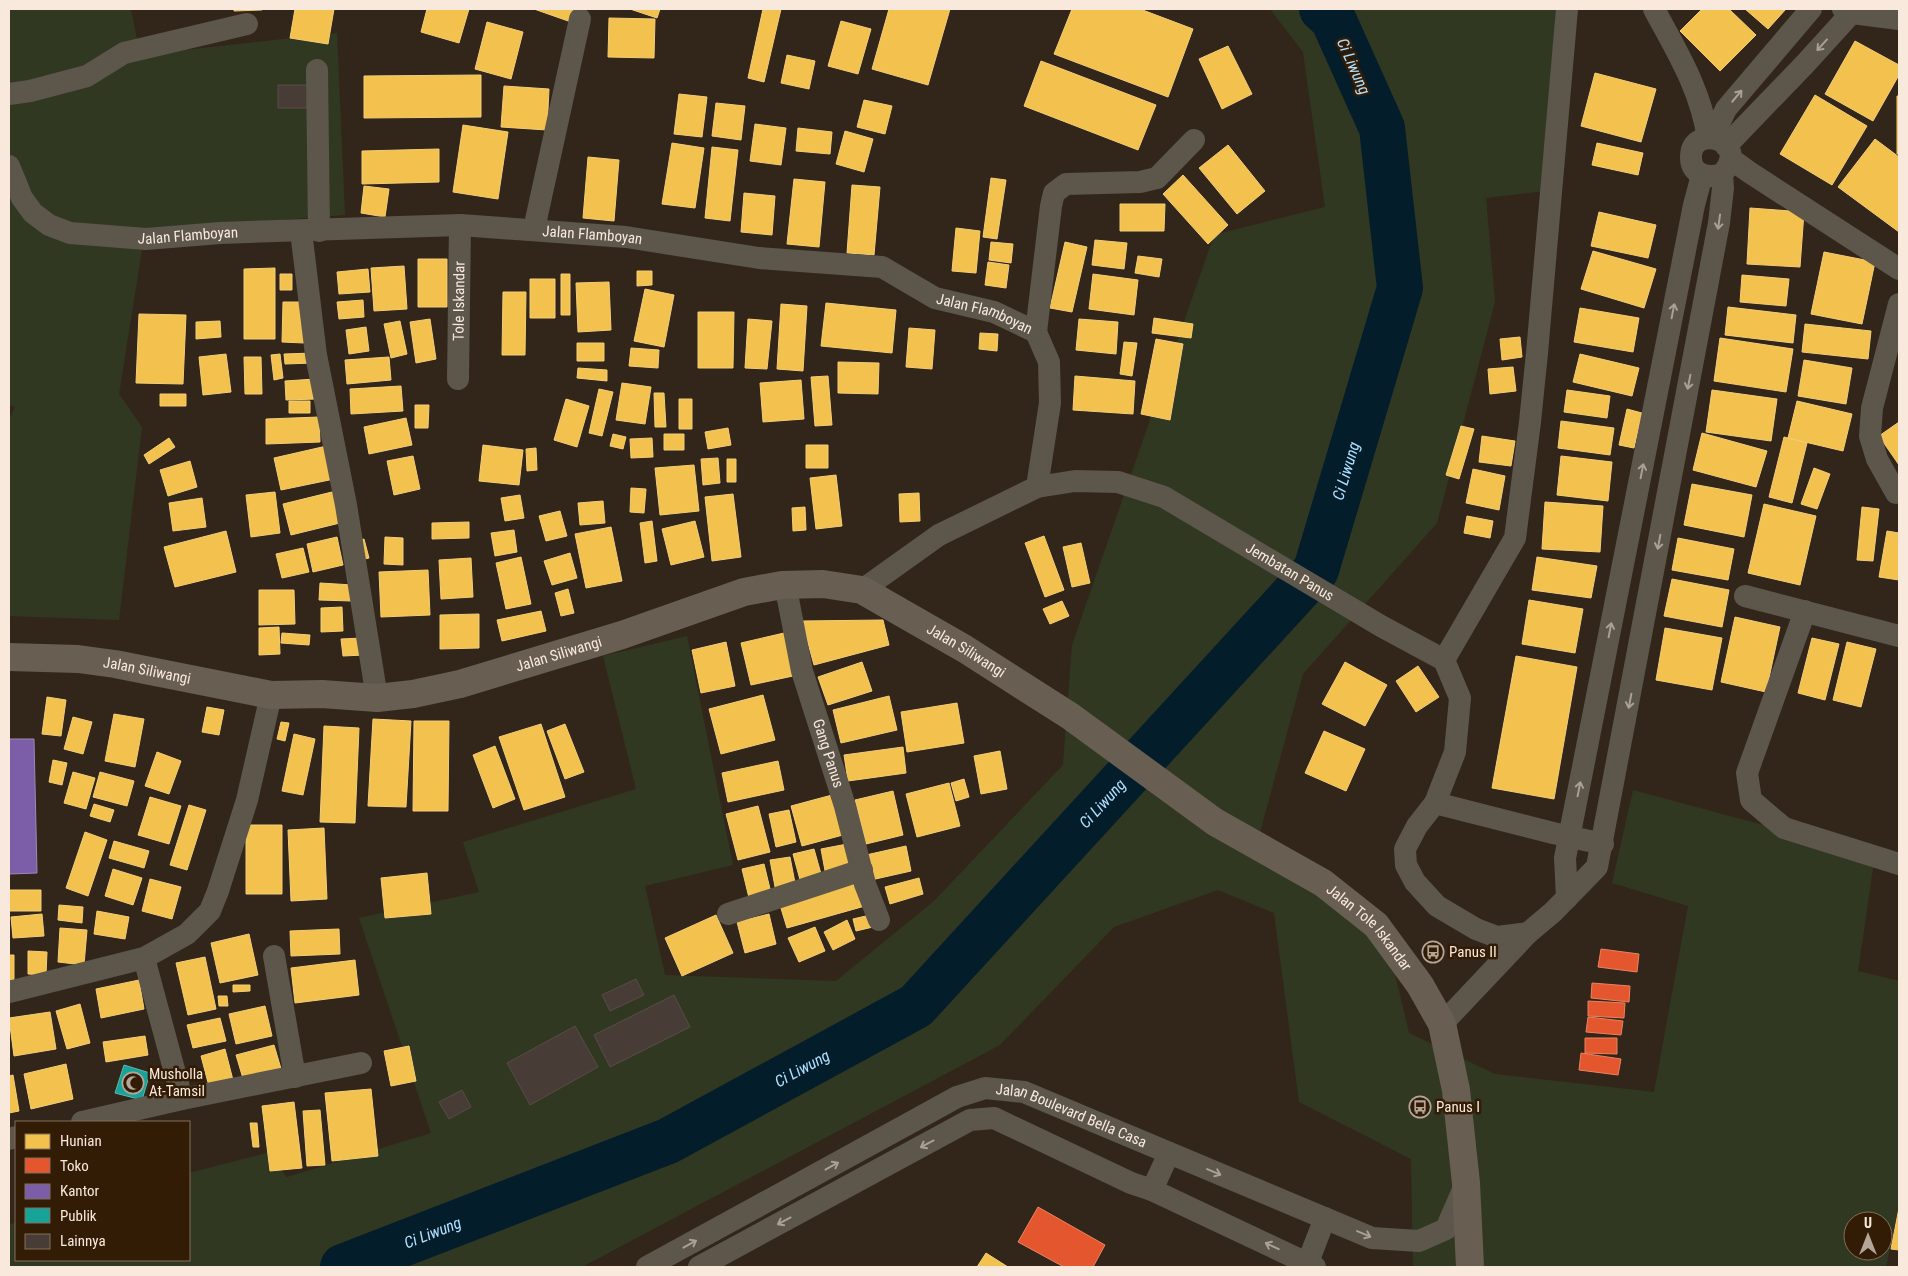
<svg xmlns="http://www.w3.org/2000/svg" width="1908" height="1276" font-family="'Roboto Condensed',sans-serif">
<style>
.green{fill:#313822;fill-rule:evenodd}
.homes{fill:#f2c14e;stroke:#f4cd79}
.shops{fill:#e4572e;stroke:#ea8362}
.offices{fill:#7b5ea7;stroke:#a188b7}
.public{fill:#17a398;stroke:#5bb8ac}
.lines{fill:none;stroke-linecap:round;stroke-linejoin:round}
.river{stroke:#041d2b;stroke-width:46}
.building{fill:#483d36;stroke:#584c44}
.street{stroke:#5c564b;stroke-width:22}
.secondary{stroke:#685e52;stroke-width:28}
.oneway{stroke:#aaa094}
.labels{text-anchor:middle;stroke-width:5;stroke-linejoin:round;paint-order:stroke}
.street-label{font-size:15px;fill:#f9e9dc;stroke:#331c06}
.poi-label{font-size:15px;fill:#f9e9dc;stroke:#331c06;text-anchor:start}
.water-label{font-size:16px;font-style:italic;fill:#b0e0fe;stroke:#331c06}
</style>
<rect width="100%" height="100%" fill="#32261a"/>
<path class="green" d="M9,9H131L140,55L337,33L345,215L145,231L119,394L142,427L119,620L9,616V419L15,407L9,405Z
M1270,9H1556L1553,190L1486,198L1495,302L1437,523L1303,674L1255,851L1299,877L1390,953L1409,1033L1495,1074L1654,1092L1688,906L1612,883L1633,790L1875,855L1858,971L1899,981V1205L1886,1267H1413L1411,1159L1299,1102L1274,913L1218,890L1114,927L1000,1045L582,1267H9V1225L16,1222V1260H189V1173L267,1153L287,1177L431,1133L359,918L479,892L463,842L636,789L603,656L687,636L733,865L645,886L665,975L836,981L934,901L1063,765L1072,645L1214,235L1325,207L1303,52ZM1853,1221H1883V1251H1853Z"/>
<path class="homes" d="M234,9H262V10L234,11Z
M295,9H334L328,44L290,38Z
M427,9H469L459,43L421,32Z
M534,9H575L571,22Z
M630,9H660L657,18Z
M763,9H781L764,82L748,78Z
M889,9H950L928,85L872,69Z
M1072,9H1140L1193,29L1168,97L1054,54Z
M1702,9H1729L1756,35L1720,71L1680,31Z
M1745,9H1786L1768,29Z
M609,18L655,19L654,58L608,57Z
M841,21L871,29L858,74L828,66Z
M487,22L523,32L511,79L475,69Z
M1855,41L1899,65V75L1873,121L1825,94Z
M1228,46L1252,94L1222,109L1199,59Z
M787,55L815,61L809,89L781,83Z
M1041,61L1156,105L1138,150L1024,106Z
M1595,73L1656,89L1641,142L1581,126Z
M481,75V117L364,118V76Z
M504,86L549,89L547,130L501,127Z
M679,94L707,97L702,137L674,134Z
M1815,95L1867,126L1832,185L1780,154Z
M1897,96H1899V154H1897Z
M864,100L892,106L885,134L857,127Z
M716,103L745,106L741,140L712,136Z
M755,124L786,128L781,165L750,161Z
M463,125L508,132L498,199L453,192Z
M798,128L832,132L830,154L796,151Z
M845,131L873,139L864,172L836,164Z
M1875,139L1899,157V232L1838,187Z
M672,143L704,148L695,208L662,204Z
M1597,143L1643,153L1638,175L1592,165Z
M1228,145L1265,191L1237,214L1199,168Z
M712,147L738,150L730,221L705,218Z
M439,149V182L362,184V151Z
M588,157L619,160L614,221L583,218Z
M1183,175L1228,225L1208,244L1163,194Z
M991,178L1006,180L997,239L983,237Z
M794,179L825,182L819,247L787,244Z
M852,185L880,187L874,255L847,253Z
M364,186L389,189L385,217L361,213Z
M744,193L775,196L772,235L741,232Z
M1120,204H1165L1164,231H1120Z
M1750,208L1804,212L1800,267L1747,264Z
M1599,212L1656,225L1648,258L1591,246Z
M956,228L980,231L976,273L952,271Z
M1095,240L1127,243L1124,269L1092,265Z
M991,242L1013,244L1011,263L989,260Z
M1065,242L1087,247L1072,312L1050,308Z
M1593,251L1656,269L1644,308L1581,289Z
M1824,252L1875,262L1862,324L1811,314Z
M1138,256L1162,259L1159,277L1135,273Z
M418,259H447V307H418Z
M988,262L1009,265L1006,288L985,285Z
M404,266L407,309L374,311L371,268Z
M275,268V339H244V269Z
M368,269L370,292L339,294L337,272Z
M637,271H652V285L637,286Z
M280,274H292V290H280Z
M561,274H570V315H561Z
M1093,274L1138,280L1134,315L1089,309Z
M1742,275L1789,279L1786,306L1740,302Z
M530,279H555V318H530Z
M609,282L611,330L578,332L576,283Z
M645,289L674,295L664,347L634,341Z
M503,292H526L525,355H502Z
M363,300L364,317L339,319L337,302Z
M283,302H305L304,343L282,342Z
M826,303L896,310L892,353L821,346Z
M781,304L807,306L803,371L777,369Z
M1728,307L1796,315L1793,343L1725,335Z
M1580,308L1639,318L1633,352L1574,342Z
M698,312H734L733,368H698Z
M139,314L186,315L183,384L136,383Z
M1154,318L1193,324L1191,338L1152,333Z
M430,319L436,359L416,363L410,322Z
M748,319L772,321L767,369L745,368Z
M1079,319L1118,322L1116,354L1076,350Z
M220,321L221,337L196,339V322Z
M400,321L407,354L391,358L384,324Z
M1805,324L1871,331L1868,359L1802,352Z
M366,327L369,351L349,354L346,330Z
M909,328L935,330L932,369L906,367Z
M980,333L998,334L997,351L979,349Z
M1520,337L1522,357L1502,360L1500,339Z
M1720,338L1793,349L1786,392L1714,381Z
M1156,339L1183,344L1170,420L1141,414Z
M1124,342L1137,343L1132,376L1120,374Z
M577,343H604V361H577Z
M631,348L659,350L658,368L629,366Z
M313,353V363L285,364L284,354Z
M226,354L231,392L203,395L199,357Z
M280,354L283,378L274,380L271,355Z
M1580,354L1639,368L1632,396L1573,382Z
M244,357H261L262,394H245Z
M389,357L391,380L347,384L345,360Z
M1804,360L1852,368L1846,404L1798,396Z
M838,362L879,363L878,394L838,393Z
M1513,367L1516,391L1490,394L1488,369Z
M578,368L607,370V381L577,378Z
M828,376L832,425L815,426L811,377Z
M1075,376L1135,381L1133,414L1073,410Z
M315,379L316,399L286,400L285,381Z
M801,380L804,419L763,422L760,383Z
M622,383L651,387L645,424L616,420Z
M401,386L403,411L351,414L350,389Z
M599,389L613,392L602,436L589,433Z
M1567,390L1610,396L1607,418L1564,412Z
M1712,390L1777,399L1771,441L1706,432Z
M654,393H664L666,427H655Z
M160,394H186V406H160Z
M566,399L589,406L577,447L554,440Z
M679,399H692V429H679Z
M289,401H310V413H289Z
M1797,401L1852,414L1843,451L1788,438Z
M415,405H429L428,428H415Z
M1627,409L1642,413L1634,448L1619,445Z
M319,417L320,442L266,444V419Z
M406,418L412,445L369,454L364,427Z
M1561,421L1614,428L1610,455L1558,448Z
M1899,422V465L1879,436Z
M1461,426L1474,429L1459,479L1446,475Z
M728,428L731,445L708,449L705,432Z
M1702,433L1767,451L1756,487L1693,470Z
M613,434L626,437L623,449L610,446Z
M664,434H684V450H664Z
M1482,436L1515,441L1511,466L1479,462Z
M1784,437L1807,443L1792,503L1769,497Z
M169,438L175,447L149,464L144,455Z
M652,438L653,457L631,458L630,439Z
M331,445L339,478L281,490L274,458Z
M483,445L523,450L519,485L479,481Z
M806,445H828V468H806Z
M536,448L537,470L527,471L526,449Z
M413,456L420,489L394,495L387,461Z
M1561,456L1612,462L1608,501L1557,495Z
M718,458L720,483L703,485L701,459Z
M727,459H736V482H727Z
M190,461L197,487L168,496L160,470Z
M694,465L699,511L660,515L655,468Z
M1814,468L1830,474L1817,509L1801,504Z
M1473,469L1505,476L1499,510L1466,503Z
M836,475L842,526L816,529L810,478Z
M1692,484L1752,495L1744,537L1684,525Z
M631,488L646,489L644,513L630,512Z
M336,491L344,522L291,535L283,504Z
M275,492L280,533L251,537L246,495Z
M919,493L920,521L900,522L899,494Z
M733,494L741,557L712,561L705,497Z
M520,495L524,518L505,521L501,498Z
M202,498L206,527L173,531L169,503Z
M603,501L605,523L580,525L578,503Z
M1545,502L1603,506L1600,552L1542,549Z
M1764,504L1816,516L1800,585L1748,573Z
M805,507L806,530L793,531L792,508Z
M1862,507L1879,509L1873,561L1857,560Z
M560,511L567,536L546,541L539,516Z
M1467,516L1493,521L1490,538L1464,533Z
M652,521L657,561L645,563L640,523Z
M695,521L704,557L671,565L662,529Z
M469,522V538L432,539V523Z
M611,527L622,581L586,588L575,534Z
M514,530L517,552L495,556L491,533Z
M226,531L236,572L175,587L164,547Z
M1887,531L1899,533V580L1879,577Z
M1044,536L1064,590L1045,597L1025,543Z
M337,537L343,565L313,572L307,544Z
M385,537L403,538V565L384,564Z
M1678,538L1734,549L1728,580L1672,570Z
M364,539L369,558L361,560L356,541Z
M1081,543L1090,583L1072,587L1063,547Z
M303,548L309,572L282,578L276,554Z
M570,553L577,578L552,585L544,561Z
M521,557L531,604L506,609L496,563Z
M1537,557L1597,566L1591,598L1532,590Z
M471,558L473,597L441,599L439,560Z
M428,570L430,615L381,617L379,572Z
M1672,579L1729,590L1722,627L1664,616Z
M320,583L353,585L352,601L319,600Z
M568,589L574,613L561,616L555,593Z
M259,590H294L295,624L259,625Z
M1529,600L1583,609L1575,653L1522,644Z
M1062,601L1069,616L1050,624L1043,609Z
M342,607L343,631L321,632V608Z
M541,611L546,631L502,641L497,620Z
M479,614V648L440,649V615Z
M1735,617L1780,627L1766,692L1721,682Z
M883,620L889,645L814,665L802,621Z
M279,627L280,654L259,655V628Z
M1665,628L1722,638L1712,690L1656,680Z
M282,633L310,635L309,645L281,643Z
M784,633L793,676L751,685L741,643Z
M362,638L364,655L343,656L341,639Z
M1812,638L1839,644L1825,700L1798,693Z
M726,642L735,686L701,693L692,650Z
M1847,642L1876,649L1861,707L1833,700Z
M1516,656L1577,667L1554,799L1492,788Z
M862,662L872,691L828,705L818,677Z
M1345,662L1387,685L1365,726L1322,704Z
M1418,666L1439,697L1416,712L1396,681Z
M763,695L775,740L721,754L709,709Z
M889,696L897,730L841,743L833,710Z
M47,697L66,700L61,736L42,734Z
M957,703L964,743L907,752L901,712Z
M207,707L224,710L219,735L202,732Z
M114,714L144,719L135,767L105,761Z
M73,717L92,722L83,754L64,749Z
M373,719L411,721L406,807L368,806Z
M414,721H449L448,811H413Z
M281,722L289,723L285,741L277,739Z
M541,724L565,797L524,810L499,737Z
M565,724L584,772L565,779L547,731Z
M324,726L359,728L355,823L320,822Z
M1324,731L1365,749L1346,791L1305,773Z
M294,734L315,739L303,795L282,791Z
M495,746L515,799L493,808L473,755Z
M903,747L906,773L848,781L844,755Z
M1000,751L1007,789L981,794L974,756Z
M157,752L181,761L169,794L145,786Z
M53,760L67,763L62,785L49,782Z
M778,761L784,790L728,802L722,773Z
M73,772L95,778L86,809L64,803Z
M100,772L134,781L127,806L93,797Z
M964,779L969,797L956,801L951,783Z
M949,783L960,826L917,837L906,794Z
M893,791L903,835L866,844L855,800Z
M832,795L843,835L802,846L791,806Z
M150,797L181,806L169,844L138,835Z
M94,804L114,810L110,822L90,816Z
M189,805L206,810L187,870L170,865Z
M758,806L770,852L738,860L726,814Z
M789,810L796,842L776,847L769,814Z
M246,825H282V894H246Z
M324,828L327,899L291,901L288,830Z
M85,832L107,840L88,896L66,888Z
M114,841L149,851L144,868L109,858Z
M847,844L852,871L826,876L821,849Z
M906,846L911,871L871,880L866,855Z
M814,849L823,881L802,887L793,854Z
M790,857L796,888L776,892L770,860Z
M764,864L772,897L750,902L742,869Z
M113,869L142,878L133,905L105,896Z
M427,873L431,914L385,918L381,878Z
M919,878L923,894L890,904L885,887Z
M150,879L181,887L172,919L142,911Z
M858,883L865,906L787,928L780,905Z
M9,890H41V911H9Z
M59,905L83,907L82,923L58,920Z
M97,911L129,917L125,939L94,934Z
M42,914L44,936L13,938L11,917Z
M769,914L776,944L745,953L737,922Z
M716,915L733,953L682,976L665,938Z
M870,915L873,927L856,931L853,919Z
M847,920L855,939L833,950L824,932Z
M815,927L825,951L799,962L788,938Z
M60,928L87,930L84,965L58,962Z
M339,929L340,954L291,956L290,931Z
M249,934L258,975L220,983L211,943Z
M28,951L47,952L46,975L28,974Z
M9,955H14V980H9Z
M205,957L216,1009L188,1015L176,963Z
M355,960L359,995L295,1003L291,968Z
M139,980L144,1009L101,1018L96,989Z
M233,985H250V991L233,992Z
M218,996H227L228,1006H219Z
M80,1004L90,1043L67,1049L56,1011Z
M265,1006L272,1036L236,1044L229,1014Z
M50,1012L56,1049L14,1056L9,1018Z
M220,1018L226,1041L193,1048L187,1025Z
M145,1036L148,1055L106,1062L103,1042Z
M274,1045L282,1072L244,1082L236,1055Z
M409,1046L416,1081L391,1086L384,1051Z
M225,1049L234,1084L210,1090L201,1056Z
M66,1064L73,1099L31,1109L24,1074Z
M13,1075L19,1111L9,1113V1076Z
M371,1089L378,1156L332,1161L325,1093Z
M294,1102L302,1168L270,1171L262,1106Z
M320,1110L325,1165L307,1166L303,1111Z
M250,1123H257L259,1147H253Z
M1899,1208V1250L1891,1249Z
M986,1253L1008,1267H977Z"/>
<path class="shops" d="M1601,949L1639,954L1637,972L1598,967Z
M1592,983L1630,986L1629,1002L1591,998Z
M1588,1001L1625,1003L1624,1018L1588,1016Z
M1588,1017L1623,1021L1621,1035L1586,1032Z
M1585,1038H1617V1054L1585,1053Z
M1581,1053L1621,1059L1618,1075L1579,1070Z
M1038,1207L1105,1245L1093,1267H1064L1018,1242Z"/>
<path class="offices" d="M9,739H34L37,873L9,874Z"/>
<path class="public" d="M124,1065L150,1073L142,1100L115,1093Z"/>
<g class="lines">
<path class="river" id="s1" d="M343,1267L668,1141L916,1006L1316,570L1400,288L1382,128L1333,19L1322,9"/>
</g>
<path class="building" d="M278,85H307V108H278Z
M636,979L644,995L610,1011L602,995Z
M674,995L690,1027L610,1067L594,1035Z
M575,1026L598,1067L530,1105L507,1063Z
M462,1090L471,1107L449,1119L439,1102Z"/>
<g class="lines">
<g class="street">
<path d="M1654,9C1677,52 1700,88 1708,138"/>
<path d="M1843,9L1852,13L1899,19"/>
<path d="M317,70L319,231"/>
<path d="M9,94L30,91L87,76L124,53L247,24"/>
<path d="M1712,138L1726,109L1811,9"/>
<path d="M1726,146L1805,64L1855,9"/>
<path d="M1731,159L1749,172L1899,269"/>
<path id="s2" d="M9,166L22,198L33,213L49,225L70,233L146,239L220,233L460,225L626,237L759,258L882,267L935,298L994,312L1036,332L1049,362L1050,403L1037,487"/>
<path d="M534,229L580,19"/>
<path d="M301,231L316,355L346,505L377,698"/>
<path d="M1036,332L1051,206L1054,193L1066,184L1140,182L1157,178L1194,140"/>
<path id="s3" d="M458,379L460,225"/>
<path d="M1896,493L1877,459L1870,436L1872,408L1899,304"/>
<path id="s4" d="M782,585L788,599L802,671L845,806L865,884L879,920"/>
<path id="s5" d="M862,590L939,535L1037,487L1075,481L1118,482L1164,497L1381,626L1444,660L1460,698L1455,752L1435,803L1417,826L1405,849L1406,865L1415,882L1437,906L1476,929L1497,937L1528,933"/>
<path d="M1745,596L1899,636"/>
<path d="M1805,611L1747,773L1751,800L1784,828L1899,864"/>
<path d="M1444,660L1515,538L1530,422L1537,353L1567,9"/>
<path d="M1435,803L1553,833L1603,844"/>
<path d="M1567,898L1565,858L1694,205L1702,175"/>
<path d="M728,914L862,870"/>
<path d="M274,956L295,1077"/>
<path d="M144,958L182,1099"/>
<path d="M9,992L144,958L187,934L210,911L218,891L247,800L271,695"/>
<path d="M1442,1024L1528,933L1553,912L1597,867L1719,223L1723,188L1722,174C1753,140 1690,122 1691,158C1691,175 1709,179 1722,174"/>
<path d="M82,1122L182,1099L361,1063"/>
<path d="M9,1139L16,1137"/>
<path d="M1152,1190L1169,1153"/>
<path d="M1308,1262L1325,1218"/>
<path id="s6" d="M647,1267L957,1097L985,1088L1024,1092L1372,1238L1419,1241L1446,1229L1466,1183"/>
<path d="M699,1267L970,1120L994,1118L1131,1183L1152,1190L1315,1267"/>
</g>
<path class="secondary" id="s7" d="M9,657L78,659L115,664L271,695L322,694L377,698L413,694L460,684L622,635L744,592L782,585L823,584L862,590L965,649L1070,716L1215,822L1323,883L1376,925L1420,985L1442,1024L1456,1090L1466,1183L1470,1267"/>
</g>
<defs><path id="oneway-shaft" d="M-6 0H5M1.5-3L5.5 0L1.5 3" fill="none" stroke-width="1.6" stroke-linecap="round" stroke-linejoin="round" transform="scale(1.25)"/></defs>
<g class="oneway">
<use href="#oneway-shaft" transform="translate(1822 45) rotate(132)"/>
<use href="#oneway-shaft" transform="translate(1737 96) rotate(-50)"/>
<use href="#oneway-shaft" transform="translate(1719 222) rotate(98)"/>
<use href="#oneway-shaft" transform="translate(1673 311) rotate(-79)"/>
<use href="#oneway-shaft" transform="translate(1689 382) rotate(101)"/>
<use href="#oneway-shaft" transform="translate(1642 471) rotate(-79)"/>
<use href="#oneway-shaft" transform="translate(1659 542) rotate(101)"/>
<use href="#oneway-shaft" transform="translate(1610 630) rotate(-79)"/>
<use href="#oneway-shaft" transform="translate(1630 701) rotate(101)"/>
<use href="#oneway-shaft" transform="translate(1579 789) rotate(-79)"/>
<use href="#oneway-shaft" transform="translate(927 1144) rotate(152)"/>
<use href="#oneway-shaft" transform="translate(832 1166) rotate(-29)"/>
<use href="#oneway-shaft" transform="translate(1214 1172) rotate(23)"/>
<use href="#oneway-shaft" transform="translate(784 1221) rotate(152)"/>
<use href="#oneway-shaft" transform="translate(1364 1234) rotate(23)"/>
<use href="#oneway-shaft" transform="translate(690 1244) rotate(-29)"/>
<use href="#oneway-shaft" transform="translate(1272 1246) rotate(-155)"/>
</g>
<defs>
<g id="bus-ring" transform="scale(1.125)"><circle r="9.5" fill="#331c06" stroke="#b3a598" stroke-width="1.5"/><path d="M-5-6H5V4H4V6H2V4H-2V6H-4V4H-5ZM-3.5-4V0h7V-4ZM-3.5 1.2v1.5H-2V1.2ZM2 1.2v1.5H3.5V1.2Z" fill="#b3a598"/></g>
<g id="mosque-ring" transform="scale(1.125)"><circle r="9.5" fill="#331c06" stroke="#b3a598" stroke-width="1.5"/><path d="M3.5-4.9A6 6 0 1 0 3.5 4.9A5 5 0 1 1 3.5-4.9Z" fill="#b3a598"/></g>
</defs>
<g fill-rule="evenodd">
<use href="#bus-ring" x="1433" y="952"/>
<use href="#mosque-ring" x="133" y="1083"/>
<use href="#bus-ring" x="1420" y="1107"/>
</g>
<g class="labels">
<g class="street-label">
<text dy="5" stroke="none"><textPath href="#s2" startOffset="214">Jalan Flamboyan</textPath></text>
<text dy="5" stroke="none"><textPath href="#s2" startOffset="619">Jalan Flamboyan</textPath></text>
<text dy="5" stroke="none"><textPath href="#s3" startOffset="78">Tole Iskandar</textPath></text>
<text dy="5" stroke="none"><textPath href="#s2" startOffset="1024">Jalan Flamboyan</textPath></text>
<text dy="5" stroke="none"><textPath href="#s5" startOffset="480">Jembatan Panus</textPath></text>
<text dy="5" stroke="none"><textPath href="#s7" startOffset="994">Jalan Siliwangi</textPath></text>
<text dy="5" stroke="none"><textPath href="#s7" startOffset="559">Jalan Siliwangi</textPath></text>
<text dy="5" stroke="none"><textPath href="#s7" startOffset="139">Jalan Siliwangi</textPath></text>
<text dy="5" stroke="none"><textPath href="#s4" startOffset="175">Gang Panus</textPath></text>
<text dy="5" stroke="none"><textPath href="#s7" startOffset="1485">Jalan Tole Iskandar</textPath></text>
<text dy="5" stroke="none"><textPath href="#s6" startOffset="474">Jalan Boulevard Bella Casa</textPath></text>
</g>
<g class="poi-label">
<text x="1449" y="957">Panus II</text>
<text x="149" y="1079">Musholla<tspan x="149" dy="17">At-Tamsil</tspan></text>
<text x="1436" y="1112">Panus I</text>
</g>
<g class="water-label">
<text transform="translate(1354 66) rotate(66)" y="6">Ci Liwung</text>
<text dy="6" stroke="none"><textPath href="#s1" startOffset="1326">Ci Liwung</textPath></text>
<text dy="6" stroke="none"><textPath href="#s1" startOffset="906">Ci Liwung</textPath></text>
<text dy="6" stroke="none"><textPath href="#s1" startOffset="501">Ci Liwung</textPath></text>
<text dy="6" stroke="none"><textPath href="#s1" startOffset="96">Ci Liwung</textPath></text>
</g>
</g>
<rect width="1908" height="1276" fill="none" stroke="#f9e9dc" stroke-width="20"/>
<rect x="15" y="1121" width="175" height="140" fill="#331c06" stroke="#826e5c"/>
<rect x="25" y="1134" width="25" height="15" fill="#f2c14e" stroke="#826e5c"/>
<text x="60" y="1146" font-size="15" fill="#f9e9dc">Hunian</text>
<rect x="25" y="1158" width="25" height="15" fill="#e4572e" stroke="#826e5c"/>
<text x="60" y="1171" font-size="15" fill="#f9e9dc">Toko</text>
<rect x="25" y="1184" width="25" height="15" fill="#7b5ea7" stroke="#826e5c"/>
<text x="60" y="1196" font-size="15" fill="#f9e9dc">Kantor</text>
<rect x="25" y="1208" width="25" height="15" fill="#17a398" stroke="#826e5c"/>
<text x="60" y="1221" font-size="15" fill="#f9e9dc">Publik</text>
<rect x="25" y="1234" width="25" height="15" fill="#483d36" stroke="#826e5c"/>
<text x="60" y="1246" font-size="15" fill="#f9e9dc">Lainnya</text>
<g transform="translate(1868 1236)"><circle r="24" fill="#331c06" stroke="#826e5c"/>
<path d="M0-4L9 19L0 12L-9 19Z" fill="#b3a598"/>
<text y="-8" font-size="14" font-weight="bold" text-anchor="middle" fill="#f9e9dc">U</text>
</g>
</svg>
